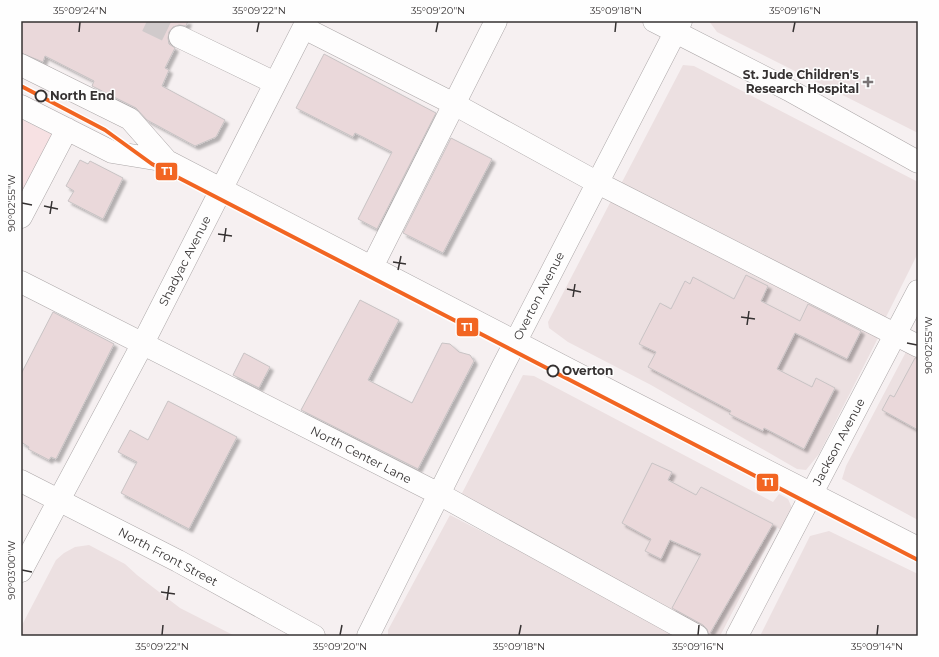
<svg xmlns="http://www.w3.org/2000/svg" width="939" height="657" font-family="Montserrat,sans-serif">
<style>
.built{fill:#ece0e1}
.green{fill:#f7e1e3}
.building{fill:#ead8da;stroke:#c8c3c4;filter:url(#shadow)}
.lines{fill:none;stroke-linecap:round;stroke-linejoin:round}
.minor-tunnel{stroke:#d0cacb;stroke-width:22;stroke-dasharray:22 11;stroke-linecap:butt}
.minor-casing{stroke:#aca7a8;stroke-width:23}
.minor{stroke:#fefdfd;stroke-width:22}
.tram-1-casing{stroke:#fefefe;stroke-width:7}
.tram-1{stroke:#f26522;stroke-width:4}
.ticks{fill:none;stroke:#363232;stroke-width:1.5}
.poi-dot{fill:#797475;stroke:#fefefe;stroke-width:1.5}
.stop-dot{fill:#fefefe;stroke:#363232;stroke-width:2}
.labels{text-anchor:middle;stroke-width:3;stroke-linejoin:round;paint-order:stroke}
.poi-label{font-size:12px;font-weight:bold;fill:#363232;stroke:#fefefe;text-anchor:end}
.stop-label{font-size:12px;font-weight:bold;fill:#363232;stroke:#fefefe;text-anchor:start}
.street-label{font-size:12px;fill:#363232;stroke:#fefefe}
.line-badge{stroke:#fefefe;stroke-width:1.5}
.badge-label{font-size:11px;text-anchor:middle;font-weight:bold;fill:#fff}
.neatline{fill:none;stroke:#363232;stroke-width:1.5}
.ticks-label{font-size:10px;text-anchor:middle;fill:#363232}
</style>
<defs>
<filter id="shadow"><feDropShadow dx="3.5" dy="3.5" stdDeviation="1" flood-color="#0004"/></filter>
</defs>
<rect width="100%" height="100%" fill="#f6f0f1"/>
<path class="built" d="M709,21H918V133L717,32Z
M683,65L694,66L918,182V253L884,321L621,184Z
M612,199L879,336L819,454L806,470L797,469L651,385L568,342L549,328L548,322Z
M907,350L918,356V520L842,479L846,466Z
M523,375L534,376L773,502L779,494L788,499L792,508L781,531L777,527L720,636H711L459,499Z
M450,515L685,636H388V630Z
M829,531L918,574V636H760L810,536Z
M89,545L125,564L137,575L180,608L235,636H21V627L56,560L64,553L75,547Z"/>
<path class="green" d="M21,119L55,136L21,204Z"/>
<path class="building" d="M21,21H188L186,26L179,25L173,27L169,32L168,38L169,44L175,48L165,68L169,70L162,86L225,120L216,137L195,146L147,120L136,108L92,86L94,81L45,56L43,62L21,53Z
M324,54L436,113L377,229L358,219L392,152L355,133L353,137L296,108Z
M451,138L492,159L443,253L403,233Z
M80,160L88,164L90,161L123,178L103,219L68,201L74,191L66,186Z
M746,275L768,286L761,301L800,321L808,304L861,331L847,359L795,333L777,369L812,387L816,378L835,388L804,449L764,428L763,431L729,414L731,411L648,367L656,352L639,344L660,303L671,309L685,281L690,284L693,277L734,299Z
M360,300L399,320L368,380L412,403L442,343L450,344L459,352L470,355L474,361L418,469L301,410Z
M53,312L114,344L56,459L51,457L49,460L28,449L29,447L21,442V374Z
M244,353L270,367L259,388L233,375Z
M915,358H918V430L882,410L890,395L894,397Z
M168,401L237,437L189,529L121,493L137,462L118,452L130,430L148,440Z
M652,463L672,472L668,480L696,495L701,487L773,524L709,635L707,629L703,625L672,608L701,554L670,540L661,559L645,551L651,539L622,523Z"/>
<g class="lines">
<path class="minor-tunnel" d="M147,21L180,37"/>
<g class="minor-casing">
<path id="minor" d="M654,21L789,90L918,162
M304,28L454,104L598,183L918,346
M180,37L275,83
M21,65L130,119L167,161
M21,106L112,152L167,161L622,397L918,548
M21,217L67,129
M372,267L496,21
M21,282L439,494L697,636
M21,481L178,561L314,636
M21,571L142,345L307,21
M368,636L503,366L681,21
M737,636L918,291"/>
</g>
<use href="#minor" class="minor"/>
<g class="tram-1-casing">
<path id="tram-1" d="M21,86L105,130L152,164L918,560"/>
</g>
<use href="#tram-1" class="tram-1"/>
</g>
<path class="ticks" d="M79,32L80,22M257,32L259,22M436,32L438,22M615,32L616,22M793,32L795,22M22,203L32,205M44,206L58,209M50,214L52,201M218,234L232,236M224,242L226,228M393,262L406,264M398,270L401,256M567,289L581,292M573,297L575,284M741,317L755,319M747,325L749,311M907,343L917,345M22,570L32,572M161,592L175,594M167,600L169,586M162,635L163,625M340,635L342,625M519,635L521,625M698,635L699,625M877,635L878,625"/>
<path class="poi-dot" d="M866 76h4v4h4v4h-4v4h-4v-4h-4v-4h4z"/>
<g class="stop-dot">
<circle cx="41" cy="96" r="5.5"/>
<circle cx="553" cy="371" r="5.5"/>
</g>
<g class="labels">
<g class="poi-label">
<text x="859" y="79">St. Jude Children's<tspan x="859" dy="14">Research Hospital</tspan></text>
</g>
<g class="stop-label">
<text x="50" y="100">North End</text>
<text x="562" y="375">Overton</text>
</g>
<g class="street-label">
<text transform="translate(185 261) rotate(-63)" y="4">Shadyac Avenue</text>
<text transform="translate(539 296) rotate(-63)" y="4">Overton Avenue</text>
<text transform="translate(839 442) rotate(-62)" y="4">Jackson Avenue</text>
<text transform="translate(361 455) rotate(27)" y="4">North Center Lane</text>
<text transform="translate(168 557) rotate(28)" y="4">North Front Street</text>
</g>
</g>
<g class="line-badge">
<rect x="155" y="162" width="23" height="19" rx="4" fill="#f26522"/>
<rect x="456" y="317" width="23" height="20" rx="4" fill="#f26522"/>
<rect x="756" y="473" width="23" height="19" rx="4" fill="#f26522"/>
</g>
<g class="badge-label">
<text x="167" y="175">T1</text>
<text x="467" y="331">T1</text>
<text x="768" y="486">T1</text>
</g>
<rect width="939" height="657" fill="none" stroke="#fefefe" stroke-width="44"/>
<rect x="22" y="22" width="895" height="613" class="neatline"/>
<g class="ticks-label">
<text x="80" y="14">35°09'24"N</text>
<text x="259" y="14">35°09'22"N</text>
<text x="438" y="14">35°09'20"N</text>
<text x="616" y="14">35°09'18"N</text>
<text x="795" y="14">35°09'16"N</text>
<text transform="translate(11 203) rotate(-90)" y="4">90°02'55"W</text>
<text transform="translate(928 345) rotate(-90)" y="4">90°02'55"W</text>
<text transform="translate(11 570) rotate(-90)" y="4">90°03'00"W</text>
<text x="162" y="650">35°09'22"N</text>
<text x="340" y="650">35°09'20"N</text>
<text x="519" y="650">35°09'18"N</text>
<text x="698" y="650">35°09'16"N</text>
<text x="877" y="650">35°09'14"N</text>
</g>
</svg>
